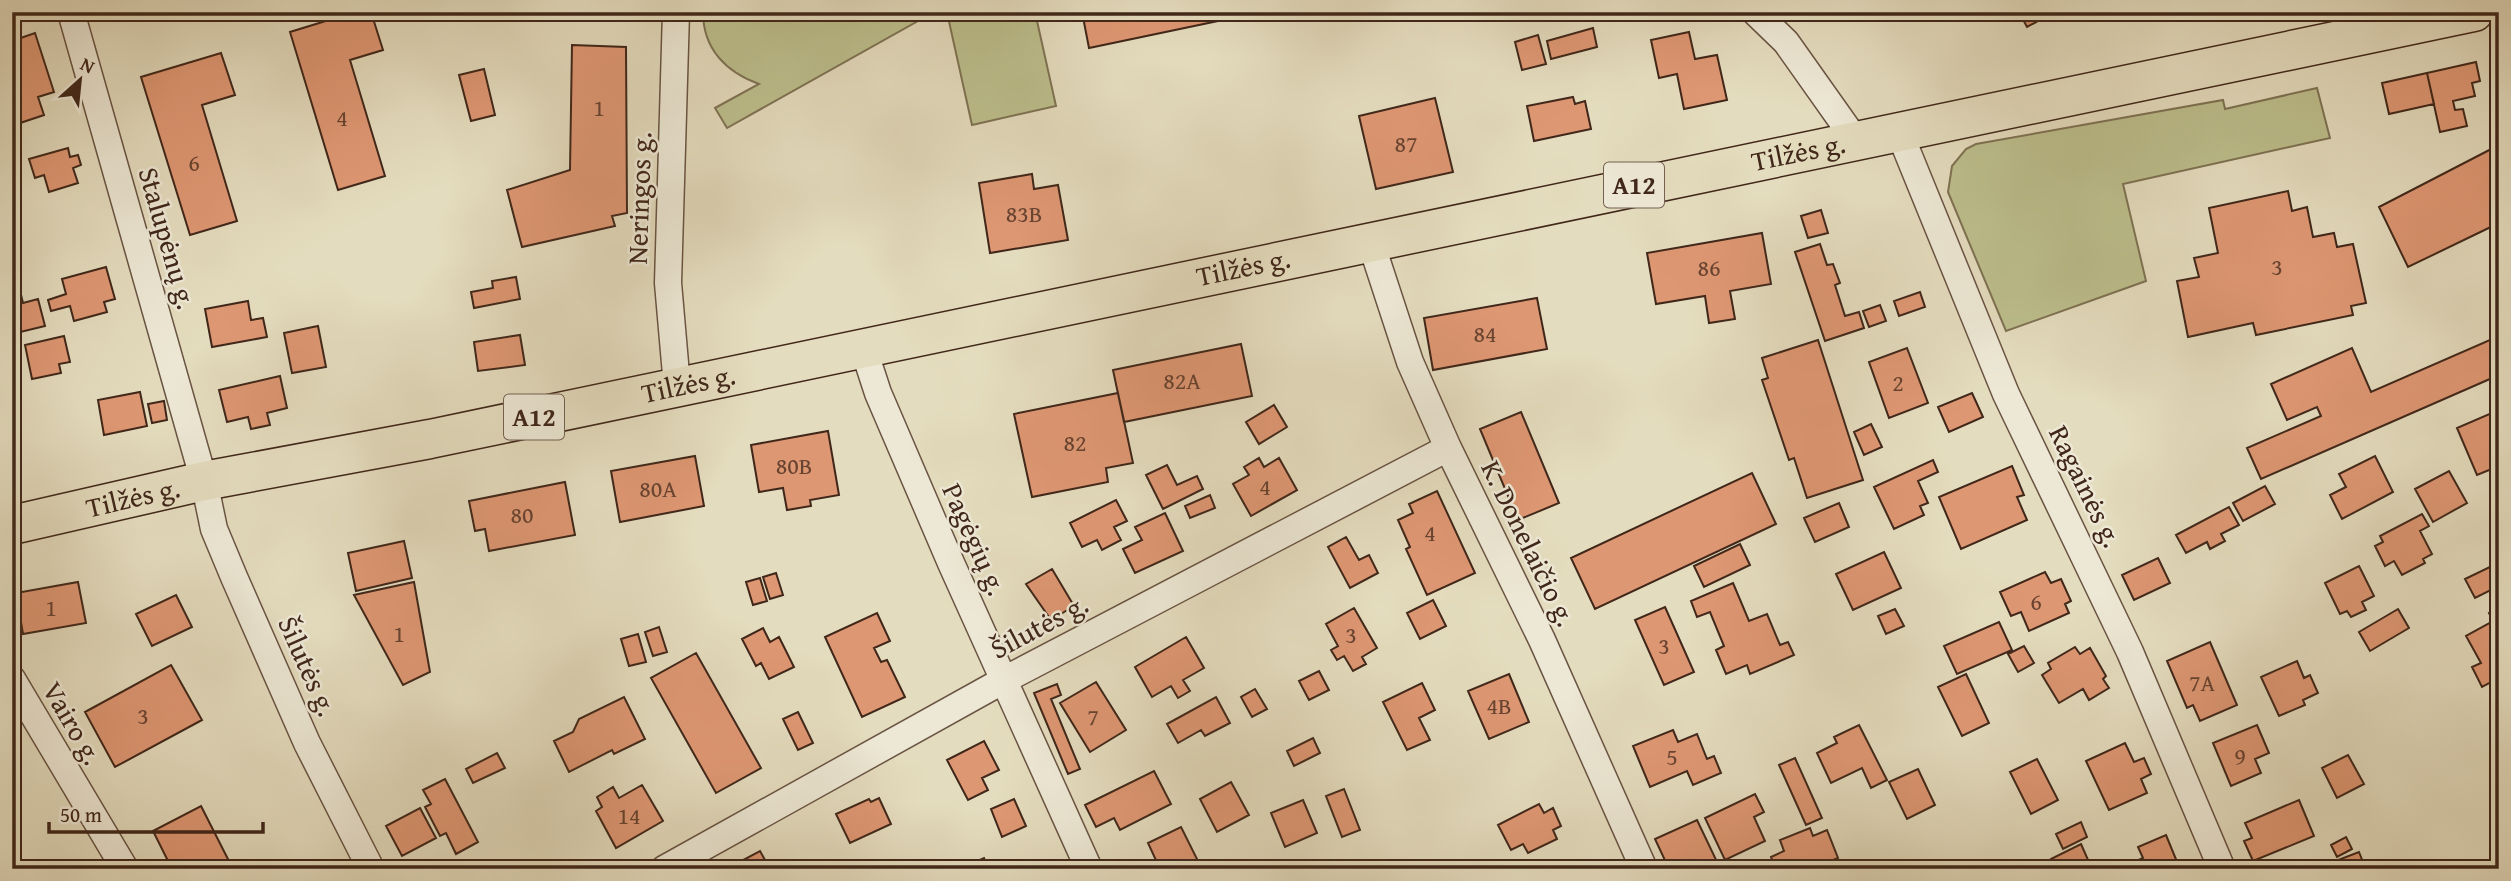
<svg xmlns="http://www.w3.org/2000/svg" width="2511" height="881" font-family="'Gentium Book Plus',serif">
<style>
.green{fill:#bcbe8c;stroke:#7e7253;stroke-width:2}
.building{fill:#de9773;stroke:#40271a;stroke-width:2}
.lines{fill:none;stroke-linecap:round;stroke-linejoin:round}
.street-casing{stroke:#695443;stroke-width:29}
.highway-casing{stroke:#40271a;stroke-width:41}
.street{stroke:#ede8d5;stroke-width:26}
.highway{stroke:#e4dcbe;stroke-width:38}
.labels{text-anchor:middle;stroke-width:5;stroke-linejoin:round;paint-order:stroke}
.number-label{font-size:24px;fill:#684330}
.shield{fill:#ede8d5;stroke:#746152;stroke-width:2}
.shield-label{font-size:26px;font-weight:bold;fill:#40271a}
.street-label{font-size:28px;fill:#40271a;stroke:#ede8d5}
</style>
<rect width="100%" height="100%" fill="#e4dcbe"/>
<filter id="stains"><feTurbulence type="fractalNoise" baseFrequency=".00286" numOctaves="4"/><feColorMatrix values="0 0 0 0 .2 0 0 0 0 .09 0 0 0 0 .02 0 0 0 .5 -.17"/></filter>
<radialGradient id="worn" r=".72"><stop offset=".6" stop-color="#630" stop-opacity="0"/><stop offset="1" stop-color="#630" stop-opacity=".3"/></radialGradient>
<path class="green" d="M703,12H934L727,128L715,108L759,84C726,72 703,49 703,12Z
M968,12H1035L1056,106L972,125L948,17Z
M2317,88L2330,138L2123,184L2146,281L2006,331L1948,192L1952,166L1966,149L1976,144L2223,100L2225,109Z"/>
<path class="building" d="M355,12H371L383,50L350,60L385,176L338,190L290,32Z
M1082,12H1261L1089,48Z
M2019,12H2047L2049,15L2027,27Z
M1593,28L1597,47L1551,59L1547,41Z
M1689,32L1695,59L1717,55L1727,100L1684,109L1677,74L1659,78L1651,40Z
M35,33L54,92L38,97L44,115L14,125L12,41Z
M1538,35L1546,64L1522,70L1515,42Z
M572,45L626,47L627,213L612,216L615,226L522,247L507,190L570,170Z
M221,53L235,95L202,105L237,221L190,235L141,77Z
M2476,62L2480,81L2472,83L2475,96L2453,101L2455,110L2463,109L2467,126L2440,132L2427,73Z
M484,69L495,115L471,121L459,75Z
M2427,73L2434,104L2389,114L2382,83Z
M1573,97L1575,104L1585,101L1591,129L1534,141L1527,106Z
M1435,98L1453,172L1376,189L1359,116Z
M2499,145V223L2408,267L2379,207Z
M68,148L70,157L78,155L81,165L73,168L78,183L49,192L44,175L35,178L29,159Z
M1032,174L1034,189L1058,185L1068,240L990,253L979,183Z
M2288,191L2292,211L2307,207L2313,237L2334,233L2337,247L2353,244L2366,303L2351,306L2353,315L2256,335L2253,323L2188,337L2177,281L2199,277L2194,258L2218,253L2209,208Z
M1821,210L1828,233L1808,238L1801,216Z
M1762,233L1771,284L1730,291L1735,319L1709,323L1705,296L1656,304L1647,253Z
M1820,244L1827,265L1833,264L1840,283L1835,285L1845,316L1859,312L1864,328L1825,341L1795,252Z
M106,267L115,299L104,302L107,312L74,321L70,306L51,311L48,300L66,294L62,279Z
M16,274L23,303L38,299L45,326L12,334V275Z
M516,277L520,299L474,308L471,292L493,288L492,281Z
M1920,292L1925,307L1899,316L1894,301Z
M1537,298L1547,349L1433,370L1424,318Z
M248,301L251,320L263,318L267,337L212,347L205,309Z
M1880,305L1886,321L1869,327L1863,311Z
M318,326L326,367L292,373L284,333Z
M520,335L525,365L478,371L474,342Z
M64,336L70,362L59,364L61,373L32,379L25,345Z
M2499,336V375L2261,479L2247,448L2321,416L2317,407L2287,420L2271,384L2352,348L2371,392Z
M1818,340L1863,480L1807,498L1794,458L1789,460L1762,380L1768,378L1762,358Z
M1241,344L1252,396L1124,422L1113,370Z
M1907,348L1928,403L1889,418L1869,362Z
M280,376L287,408L267,413L270,425L251,429L248,417L227,422L219,390Z
M140,392L147,426L104,435L98,400Z
M1118,393L1133,463L1106,468L1108,482L1032,497L1014,414Z
M1972,393L1983,417L1949,432L1938,407Z
M164,401L167,420L152,423L148,404Z
M1274,405L1287,427L1259,444L1246,422Z
M1521,412L1559,503L1518,520L1480,429Z
M2494,412L2499,424V434L2495,435L2499,443V466L2477,475L2457,428Z
M1871,424L1882,447L1864,455L1854,432Z
M828,431L839,495L810,500L811,506L787,510L783,488L759,492L751,445Z
M695,456L704,506L620,522L611,471Z
M2375,456L2393,492L2342,519L2330,495L2346,487L2339,474Z
M1259,458L1264,467L1279,458L1297,490L1251,516L1233,484L1249,475L1244,467Z
M1933,460L1938,472L1918,481L1928,503L1920,506L1924,515L1894,529L1874,487Z
M1167,465L1177,485L1197,476L1203,489L1163,509L1146,475Z
M2012,466L2024,495L2017,497L2027,520L1961,549L1939,497Z
M2449,471L2467,503L2433,522L2415,489Z
M1752,473L1776,524L1595,609L1571,558Z
M565,482L575,535L489,551L485,529L475,531L469,501Z
M2265,486L2275,504L2243,521L2233,503Z
M1437,491L1475,573L1427,595L1406,549L1410,547L1398,520L1413,513L1409,504Z
M1210,495L1215,508L1190,518L1185,506Z
M1116,500L1127,521L1114,527L1121,540L1102,550L1097,540L1082,547L1070,523Z
M1839,503L1849,527L1815,542L1804,518Z
M2229,507L2239,525L2221,534L2225,541L2210,549L2207,542L2186,553L2176,535Z
M1165,513L1183,551L1135,573L1123,549L1142,540L1135,527Z
M2422,514L2429,526L2420,531L2432,554L2423,559L2425,563L2402,575L2394,561L2385,566L2375,546L2383,542L2380,536Z
M1346,537L1359,560L1369,555L1378,573L1350,588L1328,547Z
M404,541L412,578L356,591L348,553Z
M1740,544L1750,565L1704,587L1694,566Z
M1884,552L1901,588L1853,610L1836,574Z
M2158,558L2170,583L2134,600L2122,575Z
M2496,564L2499,586L2475,598L2465,579Z
M2359,566L2374,596L2362,602L2366,610L2351,617L2347,611L2340,614L2325,583Z
M1052,569L1074,606L1051,620L1026,584Z
M2045,572L2051,583L2061,579L2071,601L2065,604L2069,613L2029,631L2021,612L2011,616L2000,592Z
M776,573L783,595L770,599L763,577Z
M760,578L767,601L753,605L746,582Z
M78,582L86,623L23,634L16,593Z
M414,582L430,672L403,685L354,595Z
M1733,583L1749,621L1767,614L1780,645L1788,642L1794,655L1750,674L1747,665L1726,674L1716,650L1724,646L1710,612L1697,617L1691,601Z
M176,595L192,627L152,646L136,614Z
M1433,600L1446,626L1420,639L1407,613Z
M1665,607L1694,672L1664,685L1635,620Z
M1354,608L1377,648L1362,657L1366,664L1353,671L1344,656L1337,660L1331,650L1338,646L1326,624Z
M2499,608V678L2482,687L2472,667L2481,663L2466,636L2493,621L2489,613Z
M1895,609L1904,626L1886,634L1878,616Z
M2398,609L2409,628L2370,651L2359,632Z
M877,613L890,641L874,648L881,662L887,660L905,697L862,717L825,637Z
M1999,622L2012,650L1957,674L1944,646Z
M659,627L667,652L653,656L645,632Z
M763,628L770,642L779,637L794,667L769,679L761,663L756,666L742,639Z
M638,634L646,662L629,666L621,639Z
M1186,637L1204,668L1183,680L1190,691L1178,698L1171,686L1152,697L1135,667Z
M2210,642L2237,705L2200,721L2193,705L2187,708L2167,661Z
M2024,646L2034,663L2018,672L2008,654Z
M2075,647L2080,654L2090,648L2106,676L2103,679L2109,688L2089,700L2083,689L2059,703L2042,675L2051,669L2048,663Z
M696,653L761,768L716,793L651,678Z
M2297,661L2304,678L2310,675L2318,693L2303,700L2305,705L2279,716L2261,677Z
M171,665L202,720L115,767L85,712Z
M1319,671L1329,690L1309,700L1299,681Z
M1509,674L1529,722L1489,739L1468,691Z
M1966,674L1989,723L1962,736L1938,687Z
M1096,682L1126,730L1090,752L1060,703Z
M1422,683L1435,710L1419,718L1430,740L1407,750L1383,702Z
M1057,684L1061,695L1051,699L1080,769L1068,774L1034,693Z
M1255,689L1267,709L1252,717L1241,697Z
M624,697L645,739L614,754L612,750L569,772L554,741L573,732L579,719Z
M1216,697L1230,723L1205,736L1201,730L1178,743L1167,724Z
M798,712L813,743L798,750L783,719Z
M1859,725L1887,780L1871,788L1862,768L1831,783L1817,753L1837,743L1834,737Z
M2257,725L2269,753L2255,759L2261,773L2231,786L2213,743Z
M1673,730L1678,742L1697,734L1707,759L1714,756L1721,773L1693,785L1687,771L1650,787L1633,746Z
M1313,738L1320,753L1294,766L1287,751Z
M984,741L999,770L982,778L988,790L968,800L947,760Z
M2125,743L2134,762L2144,758L2151,774L2141,779L2147,793L2109,810L2086,761Z
M497,753L505,768L473,783L466,769Z
M2348,755L2364,784L2337,798L2322,768Z
M1795,758L1822,818L1806,825L1779,765Z
M2037,759L2058,800L2031,814L2010,772Z
M1918,769L1935,805L1907,819L1889,782Z
M1154,771L1171,804L1120,830L1114,818L1096,827L1085,805Z
M445,779L478,842L456,854L446,833L440,836L425,807L431,804L423,790Z
M1231,782L1249,815L1217,832L1200,799Z
M642,785L663,821L616,848L596,811L602,807L597,797L613,787L619,798Z
M1344,789L1360,830L1342,837L1326,796Z
M1755,794L1764,812L1754,817L1765,841L1725,860L1705,818Z
M879,798L891,824L850,843L836,814L869,799L871,802Z
M1014,799L1026,826L1002,837L991,809Z
M1303,800L1317,833L1285,847L1271,813Z
M2299,800L2314,836L2253,861L2244,841L2252,838L2245,823Z
M1539,804L1544,813L1553,808L1561,826L1553,830L1557,839L1528,853L1523,844L1511,850L1498,825Z
M201,806L233,869H172L153,831Z
M420,808L436,838L402,856L386,826Z
M1697,820L1719,866L1669,869L1655,839Z
M2081,822L2087,837L2063,849L2056,834Z
M1181,827L1199,863L1188,869H1160L1148,843Z
M1810,828L1813,836L1827,830L1838,858L1819,866L1821,869H1776L1771,857L1784,851L1780,840Z
M2166,835L2180,869H2134L2132,863L2143,858L2138,847Z
M2346,837L2352,849L2337,857L2331,845Z
M2081,844L2092,869H2056L2051,859Z
M760,851L770,869H731L730,867Z
M2359,852L2365,867L2342,869L2338,860Z
M984,858L988,869H959Z"/>
<g class="lines">
<g class="street-casing">
<path id="street" d="M71,12L204,481L214,529L234,577L307,743L371,869
M676,12L668,283L677,386
M1755,12L1786,42L1854,138
M1898,129L2006,394L2130,652L2222,869
M1370,240L1410,362L1448,448L1542,640L1644,869
M863,347L878,393L951,563L1089,869
M12,679L125,869
M664,869L1004,680L1448,448"/>
</g>
<g class="highway-casing">
<g id="highway">
<path id="s1" d="M12,525L204,481L430,439C1110,292 1792,154 2474,12"/>
</g>
</g>
<use href="#street" class="street"/>
<use href="#highway" class="highway"/>
</g>
<g class="labels">
<g class="number-label">
<text x="599" y="116">1</text>
<text x="342" y="126">4</text>
<text x="1406" y="152">87</text>
<text x="194" y="171">6</text>
<text x="1024" y="222">83B</text>
<text x="2277" y="275">3</text>
<text x="1709" y="276">86</text>
<text x="1485" y="342">84</text>
<text x="1182" y="389">82A</text>
<text x="1898" y="391">2</text>
<text x="1075" y="451">82</text>
<text x="794" y="474">80B</text>
<text x="1265" y="495">4</text>
<text x="658" y="497">80A</text>
<text x="522" y="523">80</text>
<text x="1430" y="541">4</text>
<text x="2036" y="610">6</text>
<text x="51" y="616">1</text>
<text x="399" y="642">1</text>
<text x="1351" y="643">3</text>
<text x="1664" y="654">3</text>
<text x="2202" y="691">7A</text>
<text x="1499" y="714">4B</text>
<text x="143" y="724">3</text>
<text x="1093" y="725">7</text>
<text x="2240" y="764">9</text>
<text x="1672" y="765">5</text>
<text x="629" y="824">14</text>
</g>
<g class="shield">
<rect x="1604" y="162.5" width="60" height="45" rx="5"/>
<rect x="504" y="394.5" width="60" height="45" rx="5"/>
</g>
<g class="shield-label">
<text x="1634" y="194">A12</text>
<text x="534" y="426">A12</text>
</g>
<g class="street-label">
<text dy="10" stroke="none"><textPath href="#s1" startOffset="1825">Tilžės g.</textPath></text>
<text transform="translate(639 198) rotate(-88)" y="10">Neringos g.</text>
<text transform="translate(168 238) rotate(74)" y="10">Stalupėnų g.</text>
<text dy="10" stroke="none"><textPath href="#s1" startOffset="1258">Tilžės g.</textPath></text>
<text dy="10" stroke="none"><textPath href="#s1" startOffset="691">Tilžės g.</textPath></text>
<text transform="translate(2086 486) rotate(64)" y="10">Ragainės g.</text>
<text dy="10" stroke="none"><textPath href="#s1" startOffset="124">Tilžės g.</textPath></text>
<text transform="translate(975 539) rotate(66)" y="10">Pagėgių g.</text>
<text transform="translate(1529 543) rotate(64)" y="10">K. Donelaičio g.</text>
<text transform="translate(1039 626) rotate(-28)" y="10">Šilutės g.</text>
<text transform="translate(308 666) rotate(66)" y="10">Šilutės g.</text>
<text transform="translate(73 723) rotate(60)" y="10">Vairo g.</text>
</g>
</g>
<rect width="2511" height="881" fill="none" stroke="#e4dcbe" stroke-width="42"/>
<rect x="14" y="14" width="2483" height="853" fill="none" stroke="#40271a" stroke-width="3.5"/>
<rect x="21" y="21" width="2469" height="839" fill="none" stroke="#40271a" stroke-width="2"/>
<g transform="translate(80 80) rotate(27)" stroke="#ede8d5" stroke-width="5" paint-order="stroke">
<path d="M0-5L12 26L0 18L-12 26Z" fill="#40271a"/>
<text y="-10" font-size="19" font-weight="bold" text-anchor="middle" fill="#40271a">N</text>
</g>
<path d="M49 822v10h214v-10" fill="none" stroke="#40271a" stroke-width="3.5"/>
<text x="60" y="822" font-size="21" fill="#40271a" stroke="#ede8d5" stroke-width="5" paint-order="stroke">50 m</text>
<rect width="100%" height="100%" filter="url(#stains)"/>
<rect width="100%" height="100%" fill="url(#worn)"/>
</svg>
